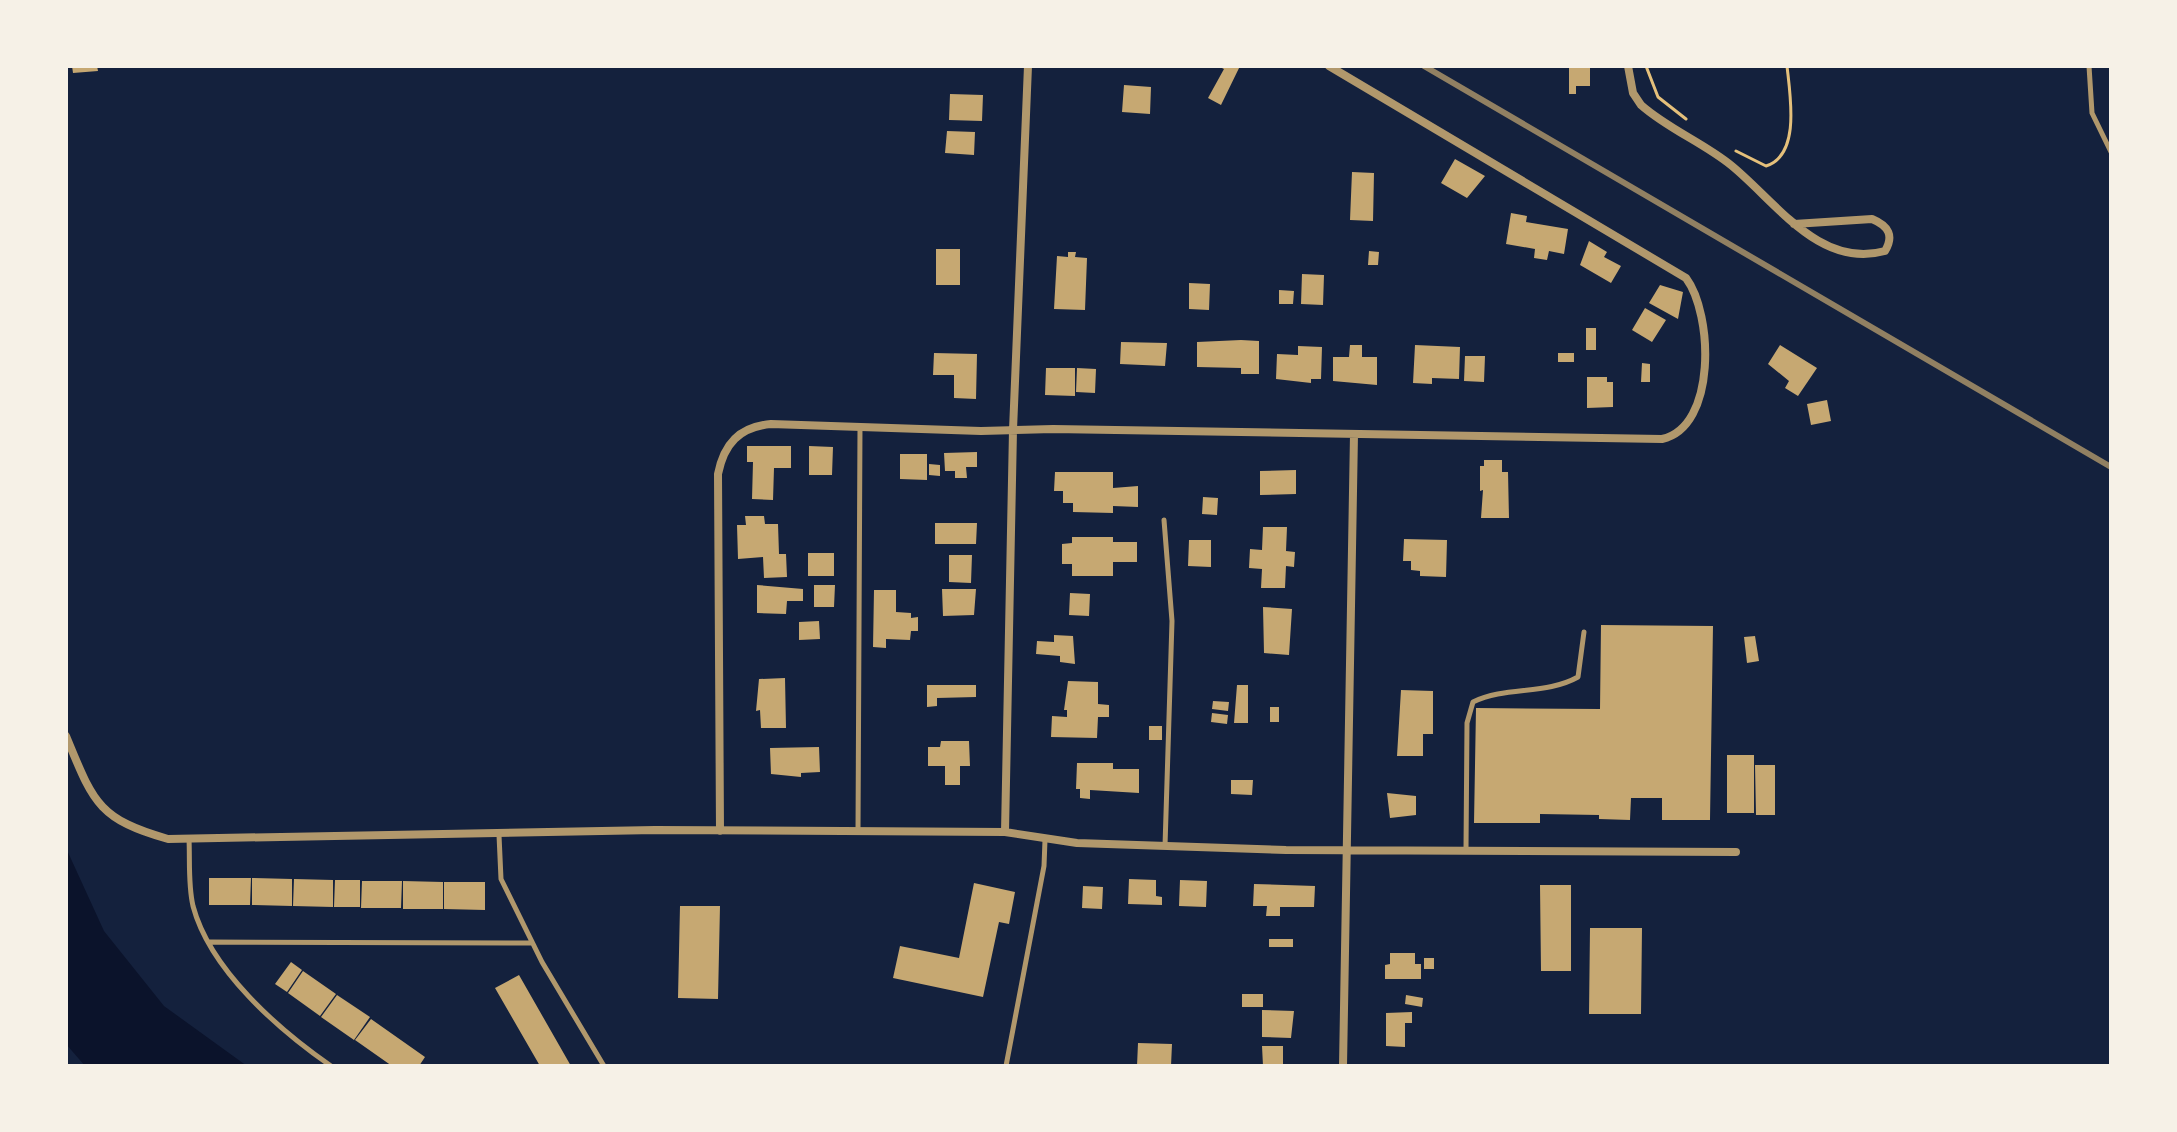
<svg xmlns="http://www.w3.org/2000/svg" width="2177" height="1132" font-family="'Golos Text',sans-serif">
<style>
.water{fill:#0b132b}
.building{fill:#c6a872}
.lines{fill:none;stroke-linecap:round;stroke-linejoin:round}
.path{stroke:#e5c07b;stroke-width:3}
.service{stroke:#b1986c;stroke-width:5}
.minor{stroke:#b1986c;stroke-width:8}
.rail{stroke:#918062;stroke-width:6}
</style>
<rect width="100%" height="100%" fill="#14213d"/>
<path class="water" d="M66,848L104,931L164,1006L247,1066H85L66,1044Z"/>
<path class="building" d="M72,66H97L98,71L73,73Z
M1218,66H1240L1221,105L1208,98L1224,69Z
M1569,68H1590V86H1576V94H1569Z
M1124,85L1151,87L1150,114L1122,112Z
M950,94L983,95L982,121L949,120Z
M947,131L975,132L974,155L945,153Z
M1455,159L1485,176L1467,198L1441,183Z
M1352,172L1374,173L1373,221L1350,220Z
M1511,213L1527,216L1526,222L1568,229L1564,254L1549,251L1547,260L1534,258L1535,249L1506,244Z
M1589,241L1607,252L1604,257L1621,266L1611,283L1580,265Z
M936,249H960V285H936Z
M1369,251L1379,252L1378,265H1368Z
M1068,252H1076L1075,257L1087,258L1085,310L1054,309L1057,256L1068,257Z
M1302,274L1324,275L1323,305L1301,304Z
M1189,283L1210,284L1209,310L1189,309Z
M1660,285L1683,292L1678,319L1649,303Z
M1279,290L1294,291L1293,304H1279Z
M1645,308L1666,320L1652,342L1632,330Z
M1586,328H1596V350H1586Z
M1241,340L1259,341V374H1241V368L1197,367V342Z
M1121,342L1167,343L1165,366L1120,364Z
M1350,345H1362V357H1377V385L1333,381V357H1349Z
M1415,345L1460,347L1459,379L1432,378V384L1413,383Z
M1780,345L1817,368L1798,396L1785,388L1789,381L1768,364Z
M1298,346L1322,347L1321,379H1311V383L1276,379L1277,354L1298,355Z
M934,353L977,354L976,399L954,398V375H933Z
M1558,353H1574V362H1558Z
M1465,356H1485L1484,382L1464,381Z
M1642,363L1650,364V382H1641Z
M1046,368H1075V396L1045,395Z
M1077,368L1096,369L1095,393L1076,392Z
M1587,377H1607V382H1613V407L1587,408Z
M1827,400L1831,421L1811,425L1807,404Z
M747,446H791V468H774L773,500L752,499L753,462H747Z
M809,446L833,447L832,475H809Z
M977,452V467H966L967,478H955V471H945L944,453Z
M900,454H927V480L900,479Z
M1484,460H1502V472H1508L1509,518H1481L1483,490L1480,491V466H1484Z
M929,464L940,465V476L929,475Z
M1296,470V494L1260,495V471Z
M1055,472H1113V488L1138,486V507L1113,506V513L1073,512V503H1063V491H1054Z
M1203,497L1218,498L1217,515L1202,514Z
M745,516H764L765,524H778L779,554H786L787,577L764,578L763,557L738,559L737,525H746Z
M935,523H977L976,544H935Z
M1263,527H1287L1286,551L1295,552L1294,567L1286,566L1285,588H1261L1262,569L1249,568L1250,549L1262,550Z
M1072,537H1113V542H1137V562H1113V576H1072V564H1062V544L1072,543Z
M1404,539L1447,540L1446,577L1420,576V571L1411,570V561H1403Z
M1189,540H1211V567L1188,566Z
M808,553H834V576H808Z
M949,555H972L971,583L949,582Z
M757,585L803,589V601H787L786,614L757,613Z
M814,585H835L834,607H814Z
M942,589H976L974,615L943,616Z
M874,590H896V612L911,613V618L918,617V631H911L910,640L886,639V648L873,647Z
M1070,593L1090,594L1089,616L1069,615Z
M1263,607L1292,609L1289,655L1264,653Z
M819,621L820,639L799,640V622Z
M1601,625L1713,626L1710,820H1662V798H1631L1630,820L1599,819V815L1540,814V823H1474L1476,708L1600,709Z
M1054,635L1073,636L1075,664L1060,662V656L1036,654L1037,641L1054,642Z
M1755,636L1759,661L1747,663L1744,637Z
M785,678L786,728H761L760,710L756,711L759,679Z
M1068,681L1098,682V704L1109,705V717H1098L1097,738L1051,737L1052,716L1067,717V710H1064Z
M927,685H976V697L937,698V706L927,707Z
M1237,685H1248V723H1234Z
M1401,690L1433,691V734H1423V756H1397Z
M1213,701L1229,702L1228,711L1212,709Z
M1270,707H1279V722H1270Z
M1212,713L1228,715L1227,724L1211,722Z
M1149,726H1162V740H1149Z
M941,741H969L970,766H960V785H945V766H928V747H940Z
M819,747L820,772L801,773V777L771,774L770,748Z
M1727,755H1754V813H1727Z
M1077,763H1113V769H1139V793L1090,790V799L1080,798V789H1076Z
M1755,765H1775V815H1756Z
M1231,780H1253L1252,795L1231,794Z
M1387,793L1416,796V815L1390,818Z
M209,878H251L250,905H209Z
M252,878L292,879V906L252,905Z
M294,879L333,880V907L293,906Z
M1129,879L1156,880V896L1162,897V905L1128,904Z
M335,880H360V907H334Z
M1180,880L1207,881L1206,907L1179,906Z
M362,881H402L401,908H361Z
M403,881L443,882V909H403Z
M444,882H485V910L444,909Z
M974,883L1015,892L1009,924L999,922L983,997L893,978L900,946L959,958Z
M1254,884L1315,886L1314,907H1280V916H1266L1267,906H1253Z
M1540,885H1571V971H1541Z
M1083,886L1103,887L1102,909L1082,908Z
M680,906H720L718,999L678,998Z
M1590,928H1642L1641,1014H1589Z
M1269,939H1293V947H1269Z
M1390,953H1415V964H1421V979H1385V965L1390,964Z
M1424,958H1434V969H1424Z
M291,962L302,970L287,992L275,984Z
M303,971L336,994L320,1016L288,993Z
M519,975L571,1066H540L495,988Z
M1242,994H1263V1007H1242Z
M337,995L370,1017L354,1040L321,1017Z
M1406,995L1423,998L1422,1007L1405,1004Z
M1262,1010L1294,1011L1291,1038L1262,1037Z
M1412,1012V1023H1405V1047L1386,1046V1013Z
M371,1019L425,1057L419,1066H392L355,1040Z
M1138,1043L1172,1044L1171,1066H1137Z
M1262,1046H1283V1066H1263Z"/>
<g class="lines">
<path class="path" d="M1646,66L1658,97L1686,119
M1736,151L1766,166C1801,155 1790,95 1787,66"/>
<path class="service" d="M2089,66L2092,113L2111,152
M1164,520L1172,621L1165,846
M858,831L860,427
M499,835L501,879L542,962L604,1066
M189,839C190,860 188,885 193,906C210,970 279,1030 331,1066
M1466,850L1467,723L1473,702C1506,686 1546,695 1578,677L1584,632
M210,942L532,943
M1006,1066L1044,866L1045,840"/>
<path class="minor" d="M1628,66L1633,93L1641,105C1668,129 1704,143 1732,166C1777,203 1820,269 1885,251C1894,236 1889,226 1872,219L1794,224
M66,736C93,801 97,819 168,839L655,830L1005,832L1077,843L1286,850L1736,852
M720,831L718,474C724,444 739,427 771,424L981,431L1053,429L1662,439C1717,427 1713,314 1686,278L1329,66
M1005,832L1013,430L1028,66
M1343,1066L1354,434"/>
<path class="rail" d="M1424,66L2111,467"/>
</g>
<rect width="2177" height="1132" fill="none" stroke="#f6f1e7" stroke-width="136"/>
</svg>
